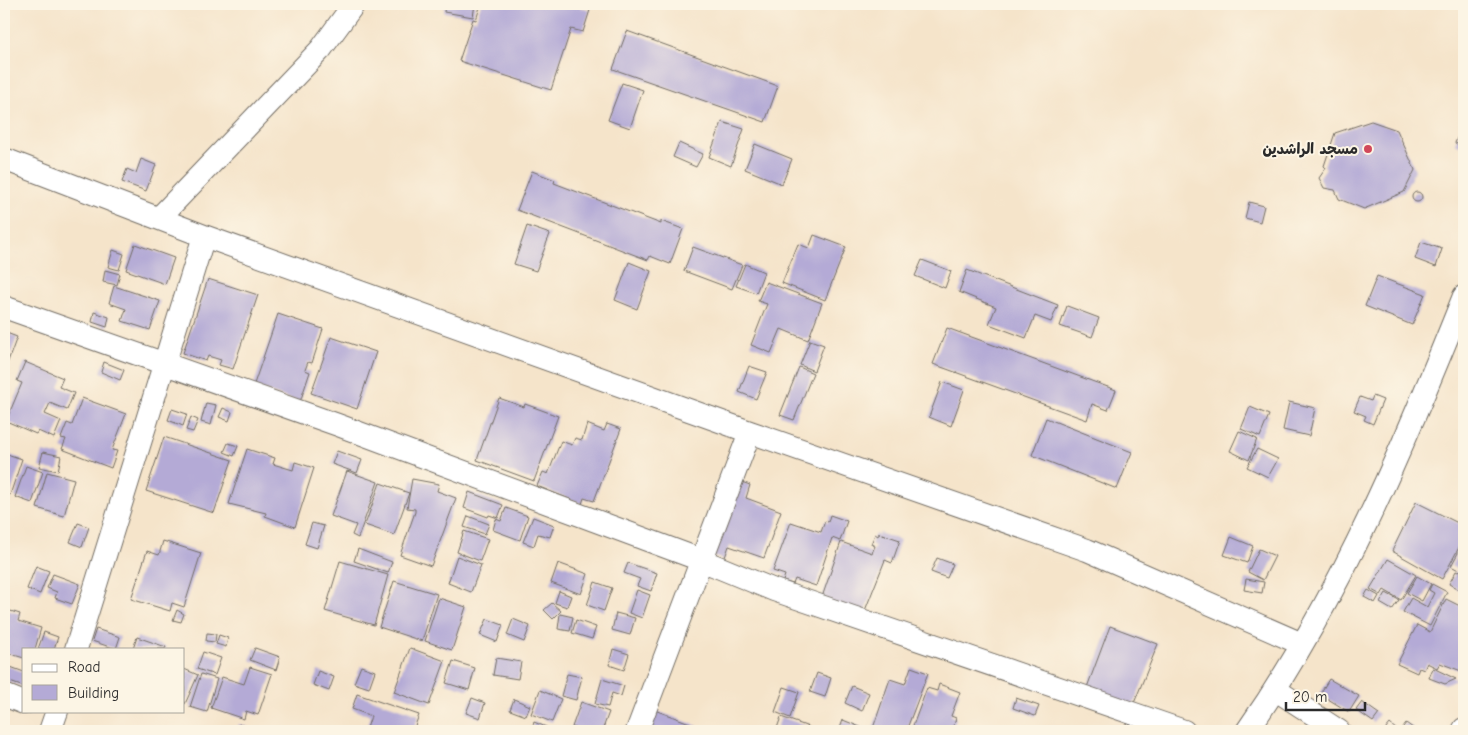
<svg xmlns="http://www.w3.org/2000/svg" width="1468" height="735" font-family="'Comic Neue','Playpen Sans Arabic',sans-serif">
<style>
.building{fill:#b4aad6}
.lines{fill:none;stroke-linecap:round;stroke-linejoin:round}
.minor-casing{stroke:#726c63;stroke-width:24}
.minor{stroke:#fff;stroke-width:22}
.poi-dot{fill:#d1495b;stroke:#fcf5e5;stroke-width:2}
.labels{text-anchor:middle;stroke-width:4;stroke-linejoin:round;paint-order:stroke}
.poi-label{font-size:15px;font-weight:bold;fill:#2b2b2b;stroke:#fcf5e5;text-anchor:end}
</style>
<rect width="100%" height="100%" fill="#fcf5e5"/>
<filter id="ink" filterUnits="userSpaceOnUse"><feTurbulence type="fractalNoise" baseFrequency=".02" numOctaves="2"/><feDisplacementMap in="SourceGraphic" scale="10" xChannelSelector="R" yChannelSelector="G"/><feConvolveMatrix kernelMatrix="1 2 1 2 8 2 1 2 1" color-interpolation-filters="sRGB"/></filter>
<filter id="wash" filterUnits="userSpaceOnUse"><feTurbulence type="fractalNoise" baseFrequency=".0096" numOctaves="4" result="noise"/><feDisplacementMap in="SourceGraphic" scale="20" xChannelSelector="R" yChannelSelector="G"/><feGaussianBlur stdDeviation="1.12" result="paint"/><feColorMatrix in="noise" values="0 0 0 0 0 0 0 0 0 0 0 0 0 0 0 0 0 1.4 0 .05"/><feComposite in="paint" operator="in"/></filter>
<g filter="url(#wash)">
<rect width="100%" height="100%" fill="#f5e4ca"/>
<g id="blocks">
<path class="building" d="M445,4H475L473,17L444,12Z
M481,4H569L590,10L583,32L571,29L551,90L459,61L473,19L476,20Z
M627,31L778,86L765,122L613,69Z
M622,83L643,90L630,128L608,120Z
M1371,121L1397,130L1415,170L1404,192L1364,209L1339,199L1335,190L1324,188L1319,178L1326,168L1324,166L1335,133Z
M722,122L744,129L731,166L709,157Z
M1464,122V147L1455,143Z
M679,143L703,154L696,167L673,157Z
M755,144L792,159L782,184L745,169Z
M141,159L156,165L146,191L122,182L127,169L136,173Z
M532,171L555,180L554,183L661,224V221L683,229L670,264L650,256L648,260L517,210Z
M1412 197a5 5 0 1 1 10 0a5 5 0 1 1-10 0Z
M1249,202L1264,206L1260,222L1245,218Z
M527,226L550,234L536,271L514,264Z
M814,235L846,247L825,300L782,283L798,244L809,248Z
M1421,242L1442,249L1436,267L1415,259Z
M135,244L174,258L165,284L126,270Z
M693,247L742,265L732,289L684,271Z
M113,250L124,254L119,270L108,267Z
M922,260L951,271L945,288L915,276Z
M629,262L651,271L637,309L615,300Z
M745,264L764,272L756,293L736,286Z
M105,270L120,274L117,285L103,282Z
M967,270L1058,305L1051,322L1035,316L1026,338L989,324L996,307L959,292Z
M1377,276L1425,294L1412,325L1365,306Z
M208,279L258,295L233,369L219,365L221,360L208,356L206,361L183,353Z
M766,282L822,303L808,340L781,329L771,353L751,345L767,304L758,301Z
M114,286L160,301L150,330L122,321L126,309L109,303Z
M1067,306L1099,318L1092,337L1060,326Z
M94,312L109,317L107,327L92,322Z
M278,314L323,329L312,363L308,362L305,370L310,372L300,402L253,387Z
M947,328L1116,390L1108,410L1092,404L1087,420L933,364Z
M4,332L17,337L4,372Z
M331,337L376,352L357,409L311,393Z
M810,340L824,345L814,371L800,365Z
M25,362L63,378L59,387L74,393L67,410L50,403L45,414L61,421L54,438L38,431L36,434L6,421L22,383L17,381Z
M104,362L124,370L120,380L101,372Z
M749,366L767,372L756,399L739,392Z
M799,367L813,373L794,420L780,415Z
M942,382L964,390L951,426L929,417Z
M1373,396L1383,400L1373,424L1364,420L1366,416L1354,411L1360,397L1371,401Z
M82,398L126,414L112,450L117,451L111,468L62,449L66,439L61,438L67,423L72,425Z
M499,398L524,407L525,404L558,416L534,481L477,460Z
M1289,402L1315,408L1309,436L1283,430Z
M206,403L216,405L211,425L201,422Z
M1250,407L1269,415L1260,437L1241,429Z
M223,408L232,412L229,421L219,417Z
M172,409L187,414L183,426L168,420Z
M191,417L198,420L193,432L186,430Z
M1046,418L1132,452L1117,489L1032,455Z
M587,424L604,431L607,424L621,429L594,501L584,498L582,504L537,486L543,472L548,474L561,441L572,445L575,438L582,440Z
M1239,431L1257,439L1249,460L1230,451Z
M164,437L232,460L214,513L146,491Z
M228,443L238,446L234,456L224,452Z
M247,449L275,458L273,464L293,470L295,462L314,468L295,527L265,516L266,513L229,504Z
M1257,449L1278,459L1268,477L1247,467Z
M337,451L362,460L357,473L332,464Z
M43,452L61,456L58,471L39,467Z
M4,453L22,459L10,495L4,493Z
M26,466L43,472L32,503L15,497Z
M347,471L378,482L358,538L352,535L356,525L331,516Z
M47,472L74,479L64,516L37,508Z
M412,479L439,484L437,491L456,498L431,566L400,555L415,512V509L407,508Z
M736,480L750,485L746,498L781,511L764,558L729,546L724,560L710,555Z
M380,483L409,493L394,535L365,525Z
M469,492L503,505L498,518L489,515L488,517L464,508Z
M1416,502L1464,526V538L1442,579L1392,551Z
M506,508L528,516L520,540L493,530L496,519L501,521Z
M830,515L847,521L840,541L832,538L816,586L795,579L793,584L783,581L785,575L773,571L791,522L821,532L825,521L828,522Z
M468,516L489,524L485,534L464,527Z
M533,517L554,525L550,537L538,534L534,546L523,542Z
M78,523L89,527L82,547L70,542Z
M312,523L324,526L317,548L305,544Z
M464,531L488,539L480,561L457,552Z
M879,533L900,540L892,563L885,560L864,613L820,603L841,542L872,553L875,546L871,544L875,534L878,536Z
M1231,537L1253,546L1247,563L1224,555Z
M163,541L201,553L184,607L172,603L170,611L131,599L147,551L159,555Z
M1464,542V573L1451,566Z
M358,549L392,562L388,573L354,561Z
M1259,549L1275,556L1263,580L1248,572Z
M457,556L481,565L471,592L448,583Z
M937,558L953,564L947,578L931,572Z
M1388,559L1416,575L1401,600L1384,590L1381,595L1370,589Z
M340,561L388,575L374,625L325,611Z
M558,563L588,574L581,594L551,583Z
M628,563L657,573L651,591L637,586L640,579L624,573Z
M36,566L49,571L40,594L27,589Z
M1456,571L1464,575V585L1460,590L1449,584Z
M53,574L80,584L72,604L55,598L57,592L47,588Z
M1417,576L1431,584L1422,601L1407,593Z
M1246,579L1264,582L1262,593L1244,590Z
M394,581L437,594L422,641L379,627Z
M595,582L612,588L604,611L587,605Z
M1432,584L1447,592L1430,626L1403,612L1411,598L1427,607L1434,593L1429,590Z
M637,590L650,595L642,618L629,613Z
M1368,590L1379,596L1375,603L1364,597Z
M559,591L571,596L567,607L555,603Z
M1386,593L1399,600L1392,610L1380,603Z
M439,598L466,607L452,650L425,641Z
M1446,599L1464,608V672L1440,663L1437,668L1427,663L1424,670L1419,668L1417,673L1397,664L1417,625L1430,632Z
M552,603L561,611L553,619L544,610Z
M4,609L20,614L18,621L41,628L35,649H24V658L4,652Z
M177,610L184,614L181,622L173,620Z
M616,613L635,618L630,635L612,630Z
M560,614L573,617L570,631L558,629Z
M487,619L503,625L497,642L480,635Z
M513,619L530,626L524,642L507,635Z
M576,620L596,627L592,639L572,633Z
M1110,626L1158,644L1132,708L1086,690Z
M96,629L120,637L116,649L92,641Z
M44,632L58,637L54,649H38Z
M207,633L216,634L215,642L206,641Z
M219,635L228,638L226,647L216,644Z
M137,637L166,647L165,649H133Z
M255,648L280,657L276,670L250,660Z
M410,648L445,661L429,705L394,692Z
M613,649L629,654L624,670L609,665Z
M203,652L221,658L215,675L197,669Z
M496,658L521,662L518,679L493,675Z
M453,661L475,668L469,690L446,683Z
M5,665L24,672V687L4,680Z
M361,666L375,671L369,688L354,683Z
M250,667L272,674L258,715L246,711L244,719L211,708L222,677L244,684Z
M911,667L928,673L906,731H872L890,679L905,684Z
M1433,668L1456,679L1445,684L1429,678Z
M184,669L198,675L185,704L184,703Z
M318,671L334,677L329,691L313,685Z
M817,673L831,678L825,697L810,692Z
M201,674L217,679L207,712L190,707Z
M567,674L582,677L576,700L561,696Z
M602,679L624,686L621,696L612,693L608,707L595,704Z
M1329,679L1359,696L1349,712L1320,694Z
M939,684L960,692L951,716L956,718L953,729L947,727L945,731H911L927,688L937,691Z
M852,686L869,693L862,711L845,703Z
M784,687L799,692L790,718L775,712Z
M540,690L561,699L552,722L531,714Z
M357,694L419,715L413,731H366L371,716L352,709Z
M472,698L485,703L480,718L466,713Z
M1016,698L1039,706L1035,716L1013,708Z
M514,699L530,706L526,716L510,710Z
M581,702L609,712L602,731H584L572,727Z
M1362,702L1379,714L1373,722L1356,710Z
M649,708L698,726L696,731H640Z
M781,717L820,731H776Z
M843,720L870,731H839Z
M534,722L551,729L550,731H531Z
M1406,723L1417,731H1400Z
M239,724L252,729L251,731H237Z
M1390,724L1398,731L1385,730Z"/>
</g>
</g>
<g filter="url(#ink)">
<use href="#blocks" fill-opacity="0" stroke="#726c63" stroke-width="1"/>
<g class="lines">
<g class="minor-casing">
<path id="minor" d="M4,159L204,236L750,432L1087,550L1302,644
M159,218L321,49L354,4
M4,307L338,425L701,560L774,590L1184,731
M76,649L204,236
M1276,690L1339,731
M4,695L24,703
M50,731L57,711
M637,731L750,432
M1247,731C1340,598 1404,446 1464,296
M1463,731L1464,729"/>
</g>
<use href="#minor" class="minor"/>
</g>
</g>
<circle class="poi-dot" cx="1368" cy="149" r="5"/>
<g class="labels">
<g class="poi-label">
<text x="1358" y="154">مسجد الراشدين</text>
</g>
</g>
<rect width="1468" height="735" fill="none" stroke="#fcf5e5" stroke-width="20"/>
<rect x="22" y="648" width="162" height="65" fill="#fcf5e5" stroke="#a8a49b"/>
<rect x="32" y="664" width="25" height="8" fill="#ffffff" stroke="#a8a49b"/>
<text x="68" y="672" font-size="15" fill="#2b2b2b">Road</text>
<rect x="32" y="685" width="25" height="15" fill="#b4aad6" stroke="#a8a49b"/>
<text x="68" y="698" font-size="15" fill="#2b2b2b">Building</text>
<path d="M1286 702v8h79v-8" fill="none" stroke="#2b2b2b" stroke-width="2.5"/>
<text x="1293" y="702" font-size="15" fill="#2b2b2b" stroke="#fcf5e5" stroke-width="4" paint-order="stroke">20 m</text>
</svg>
